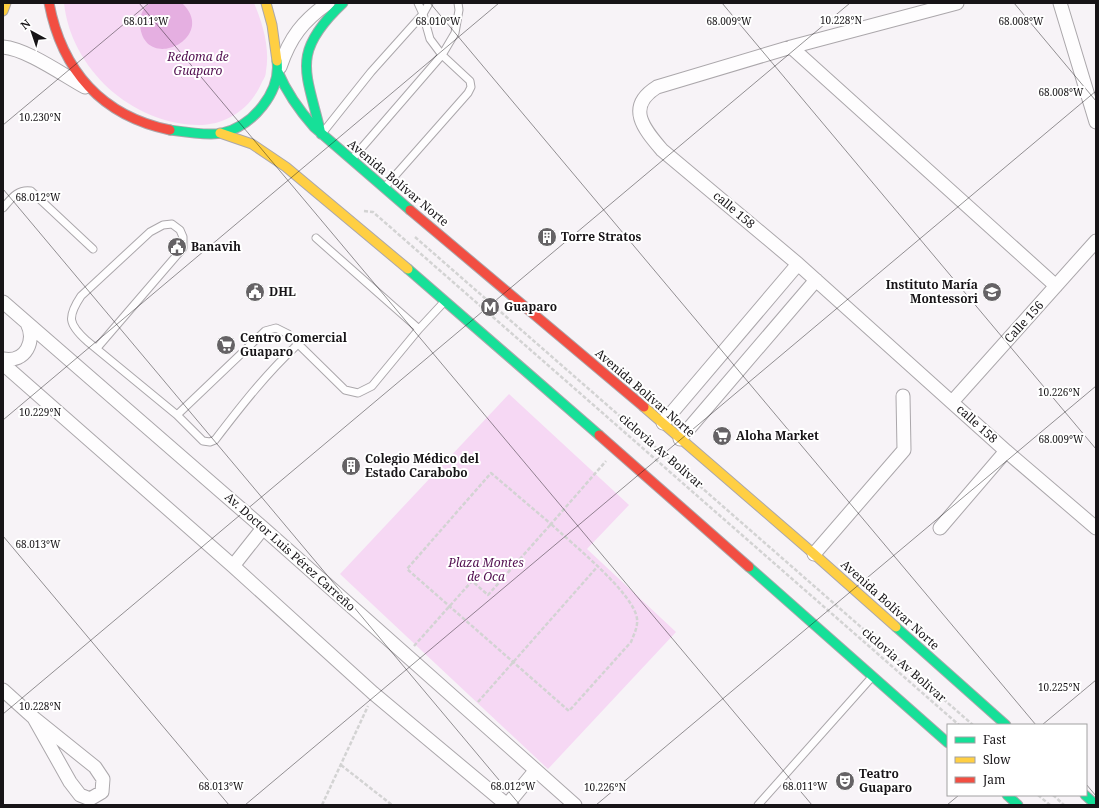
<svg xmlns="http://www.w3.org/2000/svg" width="1099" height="808" font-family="'Noto Serif',serif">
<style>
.green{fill:#f6d8f4}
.water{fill:#e5afe1}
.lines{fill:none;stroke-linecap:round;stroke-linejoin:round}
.lane-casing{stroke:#aba7ab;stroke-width:9}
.street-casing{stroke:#aba7ab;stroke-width:15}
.fast-casing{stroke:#aba7ab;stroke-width:11}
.slow-casing{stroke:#aba7ab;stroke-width:11}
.jam-casing{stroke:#aba7ab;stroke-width:11}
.path{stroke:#d3d3d3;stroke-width:2.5;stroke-dasharray:4 2;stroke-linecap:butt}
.lane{stroke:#fefdfe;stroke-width:7}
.street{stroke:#fefdfe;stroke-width:13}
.fast{stroke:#16e098;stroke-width:9}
.slow{stroke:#ffcf43;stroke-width:9}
.jam{stroke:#f24e42;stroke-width:9}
.ticks{fill:none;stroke:#171417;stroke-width:1;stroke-opacity:0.45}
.labels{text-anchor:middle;stroke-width:4;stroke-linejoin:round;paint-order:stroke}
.park-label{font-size:12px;font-style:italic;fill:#520f50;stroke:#fff}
.street-label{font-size:12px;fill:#171417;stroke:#fff}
.poi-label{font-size:12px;font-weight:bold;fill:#171417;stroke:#fff;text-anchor:start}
.ticks-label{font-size:10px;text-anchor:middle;fill:#171417;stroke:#fff;stroke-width:4;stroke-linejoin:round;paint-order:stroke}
</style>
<rect width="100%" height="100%" fill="#f7f3f7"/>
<path class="green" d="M64,3H254C263,24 270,48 266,71C266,75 264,79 262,82C251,108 227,125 198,125C132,124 71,69 64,3Z
M509,394L629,505L587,549L676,632L548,769L340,574Z"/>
<path class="water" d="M150,3H182C219,38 144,74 140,25C139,16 143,8 150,3Z"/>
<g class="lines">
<g class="lane-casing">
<path id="lane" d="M324,131L371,72L423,14L429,3
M352,159L442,55L455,33L459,10L458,3
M385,187L468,93L471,87L470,81L442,55L430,39L423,14L418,3
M3,208C11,199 17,189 31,191L93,249
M316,238L419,329
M97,348L183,248V237L180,230L172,224L163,225L150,232L81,296C67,317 68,324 87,341L177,415L265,331L276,328L288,334L345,390L358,393L372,386L419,329L445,301
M177,415L203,441L210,442L215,440C241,406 266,374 297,345
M758,805L872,677"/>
</g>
<g class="street-casing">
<path id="street" d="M957,3L791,47L657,87C625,107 644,129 662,150L798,264L1006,451L1096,528
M1060,3L1096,122
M3,47C27,49 63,75 85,87
M791,47L1056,286
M280,67C290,37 303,21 328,3
M3,302L263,528L575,805
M3,359C26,363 36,341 27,323
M3,364L233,566L373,693L507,805L535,771
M952,402L1096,241
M663,423L798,264
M680,439L816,280
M940,528L1006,451
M814,554L904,450L903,396
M233,566L263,528
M3,690L34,718L95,767L103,779L102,792L90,799L80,795L70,782L34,718"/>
</g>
<g class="fast-casing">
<path id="fast" d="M278,72C287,93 299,110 314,127L410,210
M170,130C184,132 210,136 222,133C253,126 281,92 277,61
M321,134C307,72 289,54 343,3
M408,269L599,435
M749,567L948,743
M896,627L1006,725
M1007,795L1018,805
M1085,795L1096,805"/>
</g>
<g class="slow-casing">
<path id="slow" d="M266,3L272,25L277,61
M3,11L6,3
M220,133L252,144L286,167L408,269
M644,407L814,554L896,627"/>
</g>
<g class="jam-casing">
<path id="jam" d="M49,3C62,71 102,116 170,130
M410,210L644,407
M599,435L749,567"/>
</g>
<path class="path" d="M364,211L373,212L959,725
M415,237L973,725
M414,646L472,581L488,595L551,524C570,542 635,594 637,619C638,627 634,634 631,642L569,711L407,569L491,473L551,524L606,461
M478,702L598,566
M341,765L392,805
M1038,795L1050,805
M1053,795L1064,805
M322,805L368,706"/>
<use href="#lane" class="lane"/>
<use href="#street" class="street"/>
<use href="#fast" class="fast"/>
<use href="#slow" class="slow"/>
<use href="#jam" class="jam"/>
</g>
<path class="ticks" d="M139,3L812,805M430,3L1036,725M722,3L1096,449M1014,3L1096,101M3,125L149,3M3,189L520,805M3,420L499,3M3,536L229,805M3,714L850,3M1042,725L1096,680M1086,784L1096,796M245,805L1096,91M596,805L1096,386M947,805L959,795"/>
<defs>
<g id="building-disc" transform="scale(1)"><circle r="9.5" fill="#656265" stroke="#fff"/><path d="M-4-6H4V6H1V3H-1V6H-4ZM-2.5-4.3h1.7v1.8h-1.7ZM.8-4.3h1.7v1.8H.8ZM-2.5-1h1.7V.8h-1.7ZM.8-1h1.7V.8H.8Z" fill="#fff"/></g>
<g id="civic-disc" transform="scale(1)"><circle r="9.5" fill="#656265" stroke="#fff"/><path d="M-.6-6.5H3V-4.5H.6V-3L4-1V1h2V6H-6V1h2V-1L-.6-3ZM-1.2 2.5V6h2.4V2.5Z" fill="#fff"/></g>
<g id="school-disc" transform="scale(1)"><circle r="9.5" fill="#656265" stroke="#fff"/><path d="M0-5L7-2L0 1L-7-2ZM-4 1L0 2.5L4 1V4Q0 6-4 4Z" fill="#fff"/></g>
<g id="metro-disc" transform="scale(1)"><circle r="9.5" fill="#656265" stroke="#fff"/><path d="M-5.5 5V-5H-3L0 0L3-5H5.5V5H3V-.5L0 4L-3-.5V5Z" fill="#fff"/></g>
<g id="supermarket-disc" transform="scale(1)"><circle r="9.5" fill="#656265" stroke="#fff"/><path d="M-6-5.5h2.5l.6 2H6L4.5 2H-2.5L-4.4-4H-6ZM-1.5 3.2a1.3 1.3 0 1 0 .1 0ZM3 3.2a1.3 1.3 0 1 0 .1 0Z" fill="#fff"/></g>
<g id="theatre-disc" transform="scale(1)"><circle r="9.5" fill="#656265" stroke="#fff"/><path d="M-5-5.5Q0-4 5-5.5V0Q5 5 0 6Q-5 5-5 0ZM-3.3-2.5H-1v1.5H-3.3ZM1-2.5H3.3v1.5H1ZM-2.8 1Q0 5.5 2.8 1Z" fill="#fff"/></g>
</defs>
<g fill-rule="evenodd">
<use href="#building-disc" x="547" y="237"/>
<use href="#civic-disc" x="177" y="247"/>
<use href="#civic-disc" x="255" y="292"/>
<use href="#school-disc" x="992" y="292"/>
<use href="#metro-disc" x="490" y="307"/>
<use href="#supermarket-disc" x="226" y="345"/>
<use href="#supermarket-disc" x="722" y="436"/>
<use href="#building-disc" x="351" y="466"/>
<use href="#theatre-disc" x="845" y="781"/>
</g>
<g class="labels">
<g class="park-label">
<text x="198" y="61">Redoma de<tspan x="198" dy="14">Guaparo</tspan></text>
<text x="486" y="567">Plaza Montes<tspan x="486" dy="14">de Oca</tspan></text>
</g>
<g class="street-label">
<text transform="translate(398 183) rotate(40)" y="4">Avenida Bolívar Norte</text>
<text transform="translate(734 210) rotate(40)" y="4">calle 158</text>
<text transform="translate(1024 322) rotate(-48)" y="4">Calle 156</text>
<text transform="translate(645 393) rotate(41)" y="4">Avenida Bolívar Norte</text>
<text transform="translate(977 424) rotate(42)" y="4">calle 158</text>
<text transform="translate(661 451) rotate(41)" y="4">ciclovia Av Bolivar</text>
<text transform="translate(290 552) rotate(42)" y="4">Av. Doctor Luis Pérez Carreño</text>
<text transform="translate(890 605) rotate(42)" y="4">Avenida Bolívar Norte</text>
<text transform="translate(904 665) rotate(41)" y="4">ciclovia Av Bolivar</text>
</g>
<g class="poi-label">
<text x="561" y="241">Torre Stratos</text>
<text x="191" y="251">Banavih</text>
<text x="978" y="289" text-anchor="end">Instituto María<tspan x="978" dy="14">Montessori</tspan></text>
<text x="269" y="296">DHL</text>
<text x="504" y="311">Guaparo</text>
<text x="240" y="342">Centro Comercial<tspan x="240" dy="14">Guaparo</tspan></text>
<text x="736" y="440">Aloha Market</text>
<text x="365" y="463">Colegio Médico del<tspan x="365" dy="14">Estado Carabobo</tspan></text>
<text x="859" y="778">Teatro<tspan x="859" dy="14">Guaparo</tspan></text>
</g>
</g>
<g class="ticks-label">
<text x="841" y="24">10.228°N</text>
<text x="146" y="25">68.011°W</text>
<text x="438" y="25">68.010°W</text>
<text x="729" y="25">68.009°W</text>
<text x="1021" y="25">68.008°W</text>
<text x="1061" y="96">68.008°W</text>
<text x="40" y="121">10.230°N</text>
<text x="38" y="201">68.012°W</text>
<text x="1059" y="396">10.226°N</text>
<text x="40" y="416">10.229°N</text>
<text x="1061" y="443">68.009°W</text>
<text x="38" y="548">68.013°W</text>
<text x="1059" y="691">10.225°N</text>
<text x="40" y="710">10.228°N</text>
<text x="221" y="790">68.013°W</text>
<text x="513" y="790">68.012°W</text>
<text x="805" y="790">68.011°W</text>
<text x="605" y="791">10.226°N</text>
</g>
<rect width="1099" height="808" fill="none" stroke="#171417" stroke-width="8"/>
<rect x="947" y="724" width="140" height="72" fill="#ffffff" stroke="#a2a1a2"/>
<rect x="955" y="737" width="20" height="6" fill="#16e098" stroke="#a2a1a2"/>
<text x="983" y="744" font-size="12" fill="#171417">Fast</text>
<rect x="955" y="757" width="20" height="6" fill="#ffcf43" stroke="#a2a1a2"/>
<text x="983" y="764" font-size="12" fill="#171417">Slow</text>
<rect x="955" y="777" width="20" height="6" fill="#f24e42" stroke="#a2a1a2"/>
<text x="983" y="784" font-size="12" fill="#171417">Jam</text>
<g transform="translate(32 32) rotate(320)" stroke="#ffffff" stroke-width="3" paint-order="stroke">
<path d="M0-3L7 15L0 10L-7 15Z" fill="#171417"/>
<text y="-6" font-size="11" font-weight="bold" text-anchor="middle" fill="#171417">N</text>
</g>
</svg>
